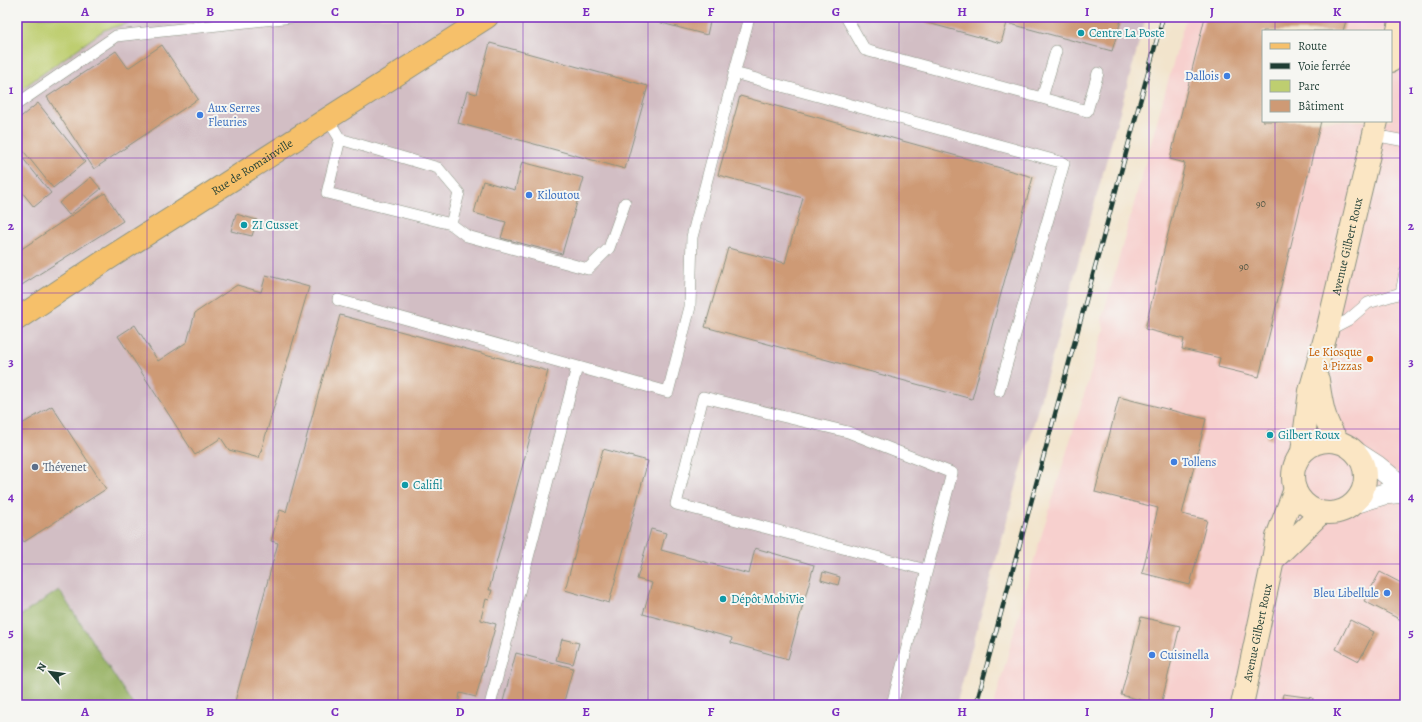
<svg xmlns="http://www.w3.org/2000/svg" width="1422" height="722" font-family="Alegreya,serif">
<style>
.built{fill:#f7d0ce;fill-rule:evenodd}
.industrial{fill:#d2bec4}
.green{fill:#bece70;stroke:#6e8652}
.forest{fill:#96b162;stroke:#5a774b}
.building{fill:#ce9a75}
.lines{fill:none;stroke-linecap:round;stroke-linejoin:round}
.service-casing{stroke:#889080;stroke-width:12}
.minor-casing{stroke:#889080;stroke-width:22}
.secondary-casing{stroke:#889080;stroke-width:24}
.primary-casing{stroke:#889080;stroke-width:24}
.service{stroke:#fff;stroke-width:11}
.minor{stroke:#fff;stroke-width:21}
.secondary{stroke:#fbe6c4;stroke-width:22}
.primary{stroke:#f6c06b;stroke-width:22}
.rail-casing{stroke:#1f3d34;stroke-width:4.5}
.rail{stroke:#f6f6f2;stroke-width:3;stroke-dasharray:9;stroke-linecap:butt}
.grid{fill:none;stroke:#7b2cbf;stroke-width:1;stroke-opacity:0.55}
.culture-dot{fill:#0f9aa8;stroke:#f6f6f2;stroke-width:1.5}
.shop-dot{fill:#3f7fe0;stroke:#f6f6f2;stroke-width:1.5}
.food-dot{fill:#e8710a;stroke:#f6f6f2;stroke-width:1.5}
.service-dot{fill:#5c6f8a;stroke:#f6f6f2;stroke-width:1.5}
.labels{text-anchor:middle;stroke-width:4;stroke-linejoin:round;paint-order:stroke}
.number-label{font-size:10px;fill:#4b5444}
.culture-label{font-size:12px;fill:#0d838f;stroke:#f6f6f2;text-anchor:start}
.shop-label{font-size:12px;fill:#366cbe;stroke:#f6f6f2;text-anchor:start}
.street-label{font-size:12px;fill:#1f3d34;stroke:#f6f6f2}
.food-label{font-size:12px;fill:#c56008;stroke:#f6f6f2;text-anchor:end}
.service-label{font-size:12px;fill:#4e5e75;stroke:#f6f6f2;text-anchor:start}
.neatline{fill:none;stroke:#7b2cbf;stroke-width:1.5}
.grid-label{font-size:13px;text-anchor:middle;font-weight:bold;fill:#7b2cbf}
</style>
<rect width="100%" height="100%" fill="#f6f6f2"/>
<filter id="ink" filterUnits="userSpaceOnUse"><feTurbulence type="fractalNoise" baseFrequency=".025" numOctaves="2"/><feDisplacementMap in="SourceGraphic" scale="8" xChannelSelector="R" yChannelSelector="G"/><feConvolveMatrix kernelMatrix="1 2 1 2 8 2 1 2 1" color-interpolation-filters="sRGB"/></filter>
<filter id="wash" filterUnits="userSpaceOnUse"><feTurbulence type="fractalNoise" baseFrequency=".012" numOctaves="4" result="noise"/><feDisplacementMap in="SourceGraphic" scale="16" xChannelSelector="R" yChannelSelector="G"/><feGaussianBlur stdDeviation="0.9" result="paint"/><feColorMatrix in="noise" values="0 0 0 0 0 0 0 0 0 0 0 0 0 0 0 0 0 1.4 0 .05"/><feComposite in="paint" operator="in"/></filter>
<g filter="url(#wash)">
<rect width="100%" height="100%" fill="#f2e4cc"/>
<path class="built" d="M1186,17H1405V705H994L1031,570L1104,329L1102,319ZM1263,31H1391V121H1263Z"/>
<path class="industrial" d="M135,17H1146L956,705H17V95L27,85L104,30L132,22Z"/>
<path class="green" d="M17,17H135L132,22L104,30L27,85L17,95Z"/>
<path class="forest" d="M59,590L133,705H17V618Z"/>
<g id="blocks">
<path class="building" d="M639,17H711L707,35Z
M906,17H1122L1112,51L1007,23L1001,43Z
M1205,17H1347L1343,31H1263V121H1321L1259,377L1218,367L1220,358L1182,349L1184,339L1145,329L1185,163L1170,159Z
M490,43L648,86L625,169L458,123L467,91L476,94Z
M162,45L198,99L94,169L47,97L116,51L128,68Z
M740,96L1033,177L972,399L705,327L728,248L785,263L803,198L718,175Z
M38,103L85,162L53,188L17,143V120Z
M17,151L51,193L34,207L17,186Z
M522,162L584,178L562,254L501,238L506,222L474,213L483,181L515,190Z
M91,177L101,189L69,215L59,203Z
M105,193L123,221L17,288V252Z
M236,214L257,220L252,236L231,231Z
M266,275L309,287L259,458L229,450L221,438L195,455L118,336L135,325L158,361L187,342L195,313L237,285L261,292Z
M340,315L548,371L489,590H492L489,600L486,599L481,618V620L496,624L476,697L460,693L458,705H234L278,543L271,541L280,510L286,512Z
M1119,397L1206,419L1182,514L1207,520L1190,585L1142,573L1158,508L1095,492Z
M52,406L106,489L24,542L17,530V427Z
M1268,430L1274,431L1272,440L1266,438Z
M603,449L648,461L609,603L565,590Z
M651,529L666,533L661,550L749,574L755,548L814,565L788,659L731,643L732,638L643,614L652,583L637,579Z
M823,572L840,577L838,585L821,580Z
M1380,572L1405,585V622L1364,601Z
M1141,617L1180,626L1161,705L1121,695Z
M1350,620L1374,632L1359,661L1336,649Z
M562,639L579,643L573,664L556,660Z
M516,653L573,668L563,705H502Z
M1283,694L1313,698L1312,705H1281Z"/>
</g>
</g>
<g filter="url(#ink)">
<use href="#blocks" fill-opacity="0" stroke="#889080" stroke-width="1"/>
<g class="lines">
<g class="service-casing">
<path id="service" d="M846,17L865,50L1042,98L1087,111L1098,73
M734,73L1064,163L999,391
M1042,98L1056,51
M17,104L116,36L293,17
M328,119L340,139L438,168L459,193L451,224L327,193L340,139
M1373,135L1405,141
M451,224L467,236L588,269L609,248L625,203
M1401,293L1405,272
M338,300L668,392L690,307L692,237L749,17
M1327,331L1348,320L1368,303L1401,293H1405
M490,705L577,367
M892,705L952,473L848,432L703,397L676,504L926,570"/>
</g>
<g class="minor-casing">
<path id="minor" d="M1357,453L1377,466L1405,489
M1355,503L1384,494L1405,492"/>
</g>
<g class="secondary-casing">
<g id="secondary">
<path d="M1391,61L1401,17"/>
<path d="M1318,380C1321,401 1324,424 1338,441"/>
<circle cx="1329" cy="477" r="36"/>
<path id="s1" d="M1302,452L1310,391L1327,331L1377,121"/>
<path d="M1273,560L1321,513"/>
<path id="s2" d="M1242,705L1273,560L1277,537L1295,489"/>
</g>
</g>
<g class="primary-casing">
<g id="primary">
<path id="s3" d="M17,319L103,262L487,17"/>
</g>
</g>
<use href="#service" class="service"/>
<use href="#minor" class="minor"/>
<use href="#secondary" class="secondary"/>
<use href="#primary" class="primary"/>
<g class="rail-casing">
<path id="rail" d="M976,705L1163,17"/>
</g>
<use href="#rail" class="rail"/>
</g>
</g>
<path class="grid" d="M147,17V705M273,17V705M398,17V705M523,17V705M648,17V705M774,17V705M899,17V705M1024,17V705M1149,17V705M1275,17V31M1275,121V705M17,158H1405M17,293H1405M17,429H1405M17,564H1405"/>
<g class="culture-dot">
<circle cx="1081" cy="33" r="4"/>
<circle cx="244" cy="225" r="4"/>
<circle cx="1270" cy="435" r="4"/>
<circle cx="405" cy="485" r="4"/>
<circle cx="723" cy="599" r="4"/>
</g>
<g class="shop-dot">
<circle cx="1227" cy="76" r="4"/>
<circle cx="200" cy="115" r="4"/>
<circle cx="529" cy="195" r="4"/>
<circle cx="1174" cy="462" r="4"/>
<circle cx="1387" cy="593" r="4"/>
<circle cx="1152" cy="655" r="4"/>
</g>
<circle class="food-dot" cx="1370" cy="359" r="4"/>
<circle class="service-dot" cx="35" cy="467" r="4"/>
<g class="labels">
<g class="number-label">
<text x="1261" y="207">90</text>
<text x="1244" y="270">90</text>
</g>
<g class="culture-label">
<text x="1089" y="37">Centre La Poste</text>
<text x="252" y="229">ZI Cusset</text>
<text x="1278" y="439">Gilbert Roux</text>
<text x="413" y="489">Califil</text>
<text x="731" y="603">Dépôt MobiVie</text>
</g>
<g class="shop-label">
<text x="1219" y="80" text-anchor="end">Dallois</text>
<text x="208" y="112">Aux Serres<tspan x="208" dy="14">Fleuries</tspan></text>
<text x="537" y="199">Kiloutou</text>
<text x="1182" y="466">Tollens</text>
<text x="1379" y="597" text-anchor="end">Bleu Libellule</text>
<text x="1160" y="659">Cuisinella</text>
</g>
<g class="street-label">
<text dy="4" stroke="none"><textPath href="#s3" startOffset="280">Rue de Romainville</textPath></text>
<text dy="4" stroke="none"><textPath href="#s1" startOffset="211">Avenue Gilbert Roux</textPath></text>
<text dy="4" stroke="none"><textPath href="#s2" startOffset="74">Avenue Gilbert Roux</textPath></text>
</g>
<g class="food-label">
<text x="1362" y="356">Le Kiosque<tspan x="1362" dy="14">à Pizzas</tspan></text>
</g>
<g class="service-label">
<text x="43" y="471">Thévenet</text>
</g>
</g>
<rect width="1422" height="722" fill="none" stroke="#f6f6f2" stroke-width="44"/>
<rect x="1262" y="30" width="130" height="92" fill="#f6f6f2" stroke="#a0aca6"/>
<rect x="1270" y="43" width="20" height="6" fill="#f6c06b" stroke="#a0aca6"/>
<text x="1298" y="50" font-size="12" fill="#1f3d34">Route</text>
<rect x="1270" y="63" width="20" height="6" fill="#1f3d34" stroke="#a0aca6"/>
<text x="1298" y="70" font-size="12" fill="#1f3d34">Voie ferrée</text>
<rect x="1270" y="80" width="20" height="12" fill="#bece70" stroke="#a0aca6"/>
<text x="1298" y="90" font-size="12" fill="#1f3d34">Parc</text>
<rect x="1270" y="100" width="20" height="12" fill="#ce9a75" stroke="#a0aca6"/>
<text x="1298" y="110" font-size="12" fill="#1f3d34">Bâtiment</text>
<g transform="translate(50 672) rotate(299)" stroke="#f6f6f2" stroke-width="3" paint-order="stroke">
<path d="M0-3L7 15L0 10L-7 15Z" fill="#1f3d34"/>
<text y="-6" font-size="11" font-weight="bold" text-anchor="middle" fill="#1f3d34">N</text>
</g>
<rect x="22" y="22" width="1378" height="678" class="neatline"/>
<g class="grid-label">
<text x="85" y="16">A</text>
<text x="210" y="16">B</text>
<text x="335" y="16">C</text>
<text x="460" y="16">D</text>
<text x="586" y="16">E</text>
<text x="711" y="16">F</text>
<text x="836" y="16">G</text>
<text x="962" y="16">H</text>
<text x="1087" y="16">I</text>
<text x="1212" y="16">J</text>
<text x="1337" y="16">K</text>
<text x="11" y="94">1</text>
<text x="1411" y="94">1</text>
<text x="11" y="230">2</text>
<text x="1411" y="230">2</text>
<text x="11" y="366">3</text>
<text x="1411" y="366">3</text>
<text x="11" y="501">4</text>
<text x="1411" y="501">4</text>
<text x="11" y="637">5</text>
<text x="1411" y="637">5</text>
<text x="85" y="716">A</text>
<text x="210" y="716">B</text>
<text x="335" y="716">C</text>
<text x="460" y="716">D</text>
<text x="586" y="716">E</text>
<text x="711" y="716">F</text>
<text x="836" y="716">G</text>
<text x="962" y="716">H</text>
<text x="1087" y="716">I</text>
<text x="1212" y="716">J</text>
<text x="1337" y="716">K</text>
</g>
</svg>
